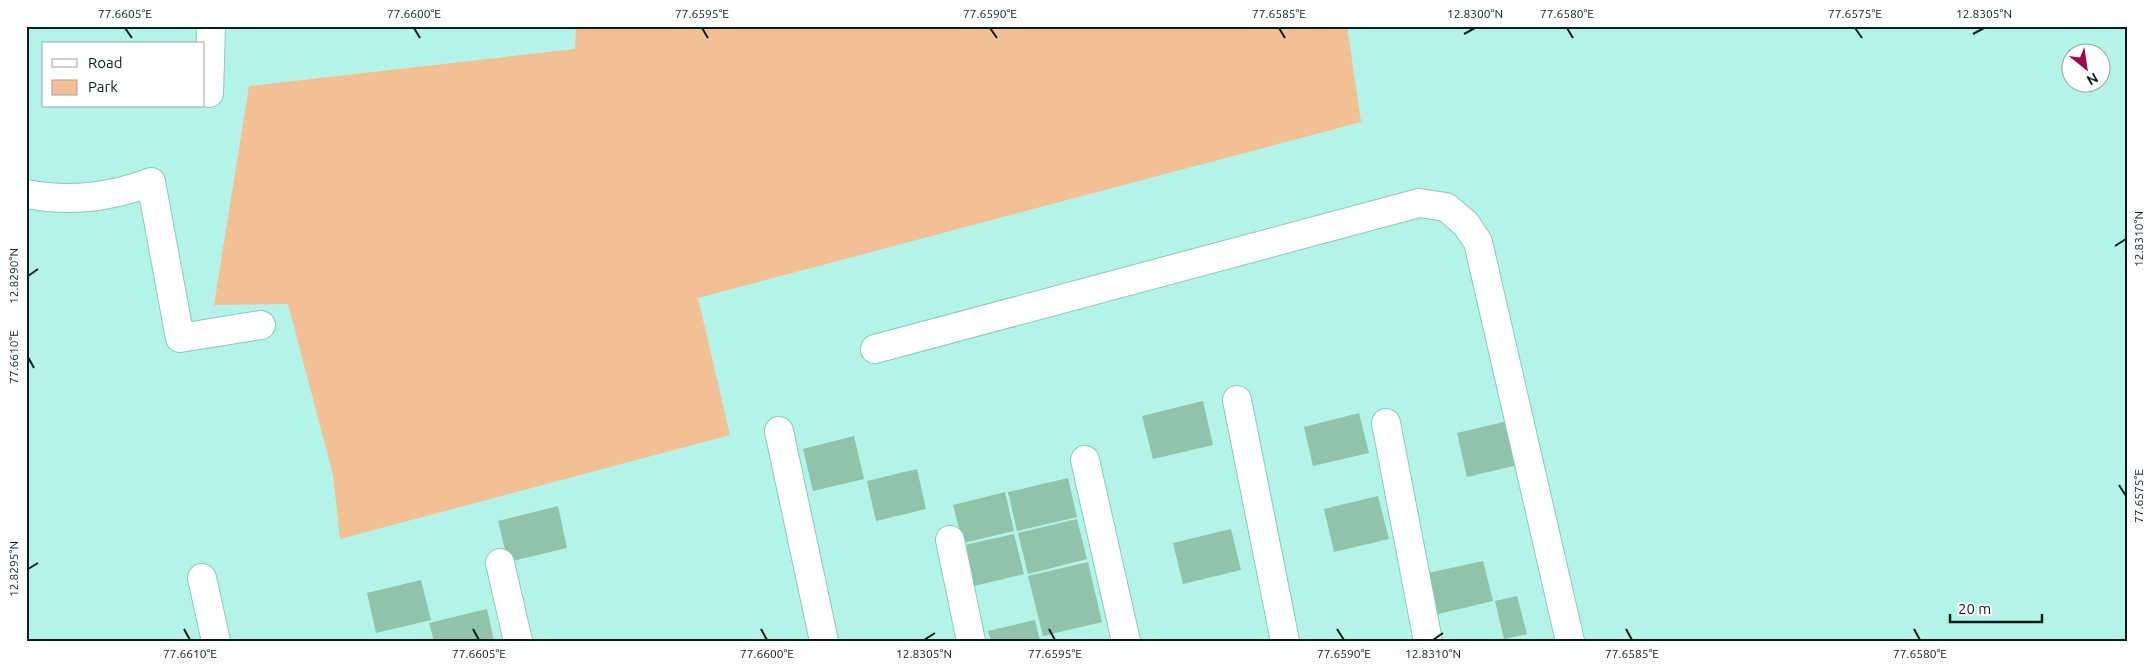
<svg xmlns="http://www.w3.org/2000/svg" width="2153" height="667" font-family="Ubuntu,sans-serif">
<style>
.green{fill:#f2c094}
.building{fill:#90c3aa}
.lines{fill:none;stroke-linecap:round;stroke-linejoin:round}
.minor-casing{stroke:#8ac8be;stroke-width:30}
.minor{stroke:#fff;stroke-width:28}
.ticks{fill:none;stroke:#051f1b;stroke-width:2}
.neatline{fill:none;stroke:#051f1b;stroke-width:2}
.ticks-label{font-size:12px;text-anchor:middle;fill:#051f1b}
</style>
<rect width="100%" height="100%" fill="#b4f3e8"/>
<path class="green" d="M576,26H1347L1361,122L698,298L730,435L340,539L333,475L288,304L214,305L249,86L575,49Z"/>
<path class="building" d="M1203,401L1213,445L1153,459L1142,416Z
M1359,413L1369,453L1313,466L1304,427Z
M1512,420L1522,464L1467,477L1457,433Z
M854,436L864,479L813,491L803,449Z
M917,469L926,509L876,521L867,481Z
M1068,478L1077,517L1017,531L1008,492Z
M1005,492L1014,531L963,543L953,505Z
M1378,496L1389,539L1334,552L1324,509Z
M558,506L567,548L508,562L498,521Z
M1077,519L1087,559L1028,574L1018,533Z
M1231,529L1241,570L1183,584L1173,543Z
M1014,534L1024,574L974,586L965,545Z
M1483,561L1493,601L1438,614L1428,573Z
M1088,562L1102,622L1043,636L1028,576Z
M421,580L431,620L376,633L367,593Z
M1517,596L1527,634L1504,639L1495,601Z
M487,609L494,641H434L429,623Z
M1035,620L1040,641H991L988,631Z"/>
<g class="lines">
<g class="minor-casing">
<path id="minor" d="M209,93L211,26
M26,194C70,202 109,198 151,182L180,338L261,325
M875,349L1419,203L1446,207L1466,224L1478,242L1570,641
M1237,400L1285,641
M1386,423L1428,641
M779,431L824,641
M1085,460L1126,641
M950,540L971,641
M500,563L518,641
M202,578L216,641"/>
</g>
<use href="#minor" class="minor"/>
</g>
<path class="ticks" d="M125,28L132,38M414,28L420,38M702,28L708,38M990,28L997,38M1279,28L1285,38M1567,28L1573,38M1855,28L1862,38M1464,34L1475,28M1973,34L1984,28M2115,246L2126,239M28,276L38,269M28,357L34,368M2119,485L2126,496M28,569L38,563M184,629L190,640M473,629L479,640M761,629L767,640M1049,629L1055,640M1337,629L1344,640M1626,629L1632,640M1914,629L1920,640M924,640L935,633M1433,640L1443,633"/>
<rect width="2153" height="667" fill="none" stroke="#ffffff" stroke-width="55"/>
<rect x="42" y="42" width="162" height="65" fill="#ffffff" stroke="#9ba5a4"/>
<rect x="52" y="59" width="25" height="8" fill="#ffffff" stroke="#9ba5a4"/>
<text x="88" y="68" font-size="15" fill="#051f1b">Road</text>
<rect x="52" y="80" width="25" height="15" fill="#f2c094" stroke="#9ba5a4"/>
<text x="88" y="92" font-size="15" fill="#051f1b">Park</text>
<g transform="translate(2086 68) rotate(150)"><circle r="24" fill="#ffffff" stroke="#9ba5a4"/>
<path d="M0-4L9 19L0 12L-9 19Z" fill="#9f064e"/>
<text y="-8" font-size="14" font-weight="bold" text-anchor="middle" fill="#051f1b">N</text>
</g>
<path d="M1950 614v8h92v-8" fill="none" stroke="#051f1b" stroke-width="2.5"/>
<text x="1958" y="614" font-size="15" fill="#051f1b" stroke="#ffffff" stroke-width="4" paint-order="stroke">20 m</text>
<rect x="28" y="28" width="2098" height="612" class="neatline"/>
<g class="ticks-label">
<text x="125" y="18">77.6605°E</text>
<text x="414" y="18">77.6600°E</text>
<text x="702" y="18">77.6595°E</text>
<text x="990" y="18">77.6590°E</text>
<text x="1279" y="18">77.6585°E</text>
<text x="1475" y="18">12.8300°N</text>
<text x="1567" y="18">77.6580°E</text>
<text x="1855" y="18">77.6575°E</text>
<text x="1984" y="18">12.8305°N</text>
<text transform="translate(2139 239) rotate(-90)" y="4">12.8310°N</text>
<text transform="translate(14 276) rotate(-90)" y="4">12.8290°N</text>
<text transform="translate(14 357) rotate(-90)" y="4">77.6610°E</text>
<text transform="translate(2139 496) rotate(-90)" y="4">77.6575°E</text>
<text transform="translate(14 569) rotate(-90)" y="4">12.8295°N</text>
<text x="190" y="658">77.6610°E</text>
<text x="479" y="658">77.6605°E</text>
<text x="767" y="658">77.6600°E</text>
<text x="924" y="658">12.8305°N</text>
<text x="1055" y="658">77.6595°E</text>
<text x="1344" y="658">77.6590°E</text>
<text x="1433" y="658">12.8310°N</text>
<text x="1632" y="658">77.6585°E</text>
<text x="1920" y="658">77.6580°E</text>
</g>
</svg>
